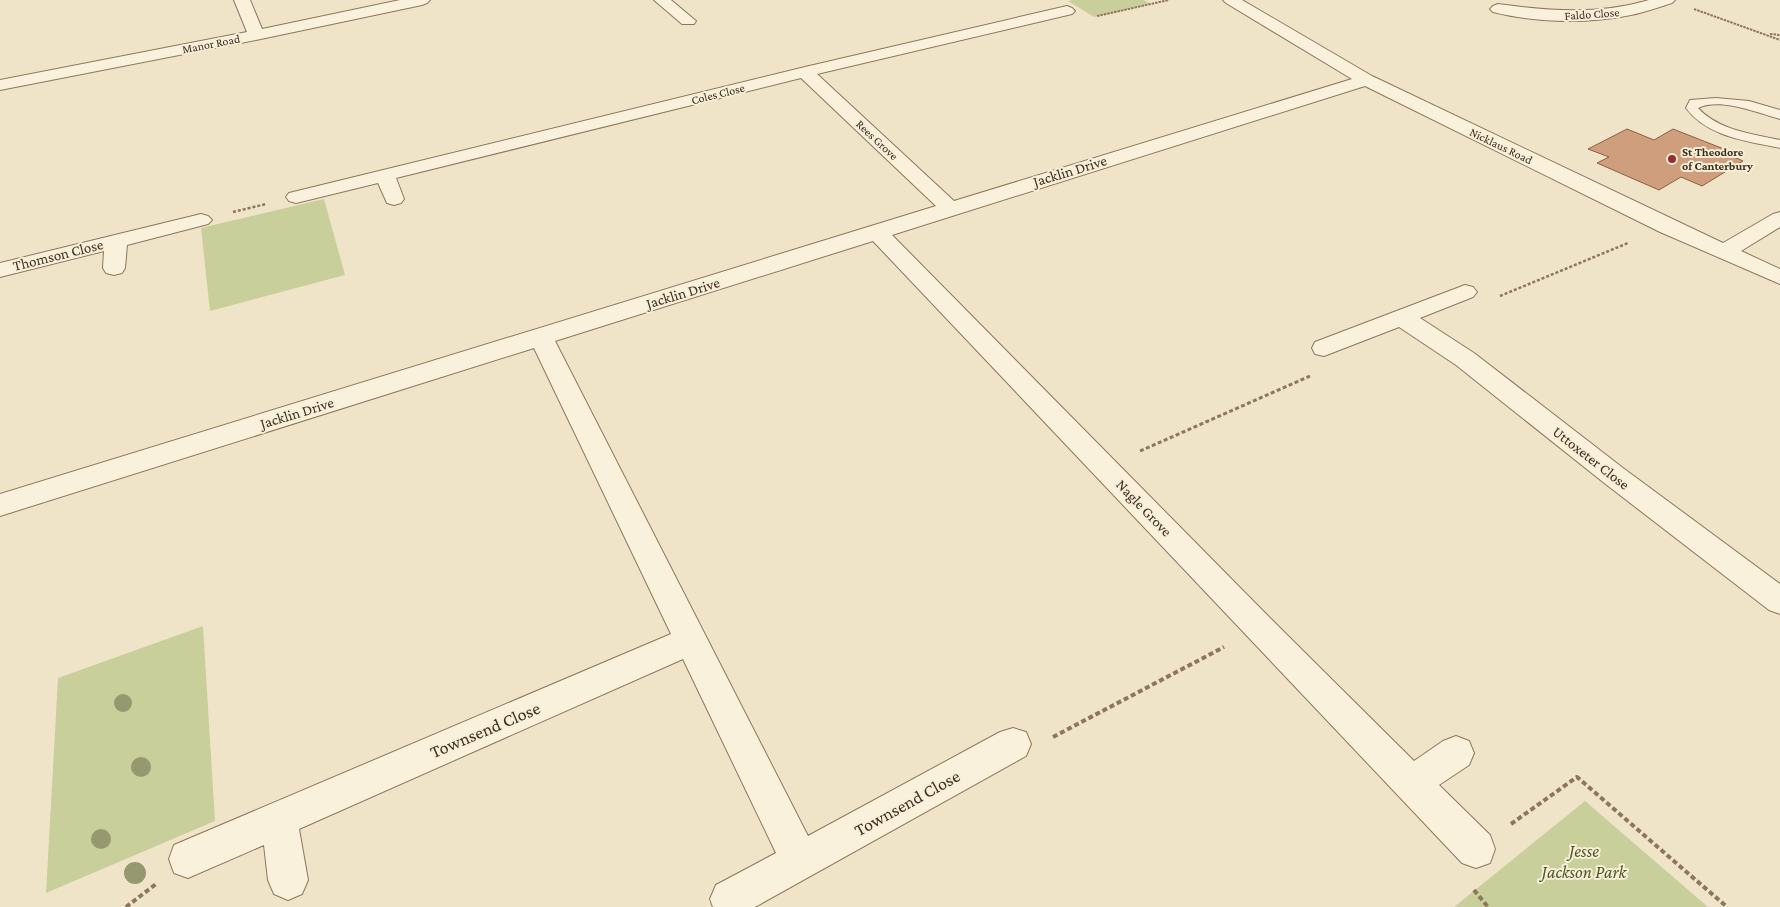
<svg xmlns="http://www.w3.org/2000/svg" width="1780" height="907" font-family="'Crimson Pro',serif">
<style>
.green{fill:#c9cf9b}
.building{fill:#cf9f7d;stroke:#8d5f41}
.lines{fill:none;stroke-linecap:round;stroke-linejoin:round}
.lane-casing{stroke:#8d765c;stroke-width:2}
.street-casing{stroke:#8d765c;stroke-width:2}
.path-far3{stroke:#8d765c;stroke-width:2;stroke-dasharray:2.5 1;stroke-linecap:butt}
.path-far2{stroke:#8d765c;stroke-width:2.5;stroke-dasharray:3 2;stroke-linecap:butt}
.path-far1{stroke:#8d765c;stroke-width:3;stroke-dasharray:4 2.5;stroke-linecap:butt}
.path{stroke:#8d765c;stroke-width:4;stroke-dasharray:5 3;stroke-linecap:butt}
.lane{fill:#faf1dc;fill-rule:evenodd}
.street{fill:#faf1dc;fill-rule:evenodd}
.tree{fill:#96986f}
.poi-dot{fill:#9e2a2b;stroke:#f7eed8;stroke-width:2}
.labels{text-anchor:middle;stroke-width:4;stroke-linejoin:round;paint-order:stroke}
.far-street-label{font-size:12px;fill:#3d2e20;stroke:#f7eed8}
.far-poi-label{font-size:12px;font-weight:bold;fill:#3d2e20;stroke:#f7eed8;text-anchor:start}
.street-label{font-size:15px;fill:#3d2e20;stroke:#f7eed8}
.near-street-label{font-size:18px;fill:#3d2e20;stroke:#f7eed8}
.near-park-label{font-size:18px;font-style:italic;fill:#4d5a26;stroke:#f7eed8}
</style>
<rect width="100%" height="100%" fill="#f0e4c8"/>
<path class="green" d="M1073,0H1144L1151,4L1094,17L1068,1Z
M324,199L345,275L210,311L201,228Z
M203,626L215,821L46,893L58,678Z
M1585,801L1708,907H1454Z"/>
<path class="building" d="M1627,129L1654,140L1673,129L1729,151L1725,153L1743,161L1702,186L1681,177L1659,190L1597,163L1609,157L1588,149Z"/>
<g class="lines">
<g class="lane-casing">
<path id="lane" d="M1716,98L1749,101L1780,110V119C1758,113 1720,97 1698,108C1718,130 1752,134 1780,140V148C1748,141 1707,137 1686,108L1690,100Z"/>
</g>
<g class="street-casing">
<path id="street" d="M234,0H250L262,29L400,0H430L427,3L422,5L256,40L0,90V80L247,32Z
M654,0H671L696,21L694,24H682Z
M1223,0H1242L1372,76L1723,243L1773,214L1780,212V227L1741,251L1780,269V284L1660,232L1365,86L892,235L1270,618L1414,761L1443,741L1456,736L1469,741L1474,753L1469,765L1439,785L1490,835L1495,849L1490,863L1476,868L1462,863L873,241L555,341L808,836L1000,732L1013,728L1026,732L1031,744L1026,756L755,907H713L710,899L716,885L776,853L683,659L299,829L308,880L302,894L288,900L274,894L268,880L264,845L188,878L174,873L169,859L174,845L671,634L534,348L0,516V494L936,206L801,78L396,178L404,199L401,203L394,205L387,203L378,183L296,203L289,201L286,197L289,193L805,67L1067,6L1072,8L1075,11L1072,14L817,74L954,201L1352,79L1226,3Z
M1649,0H1675L1672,3C1659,7 1645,12 1631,15C1587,24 1536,23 1493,12L1490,9L1493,6L1498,4C1549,11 1599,15 1649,0Z
M201,214L208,216L212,220L208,224L127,245L125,268L122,273L114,275L106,273L103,268L104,251L0,277V263Z
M1465,285L1473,287L1477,292L1473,297L1420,318L1474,353L1623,468L1780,584V614L1769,610L1603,482L1456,365L1399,327L1324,356L1315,354L1312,348L1315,342Z"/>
</g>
<path class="path-far3" d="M1694,9L1780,40
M1097,16L1169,0
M1770,34L1780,35"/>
<path class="path-far2" d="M233,212L266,204
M1500,296L1628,243"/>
<path class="path-far1" d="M1140,451L1310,376"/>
<path class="path" d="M1053,737L1224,647
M1511,824L1577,777L1727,907
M1474,890L1488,907
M126,907L156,884"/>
<use href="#lane" class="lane"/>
<use href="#street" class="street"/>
</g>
<g class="tree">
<circle cx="123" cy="703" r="9"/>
<circle cx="141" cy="767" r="10"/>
<circle cx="101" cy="839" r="10"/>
<circle cx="135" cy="873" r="11"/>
</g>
<circle class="poi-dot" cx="1672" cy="159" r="5"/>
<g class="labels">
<g class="far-street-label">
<text transform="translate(1592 14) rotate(-4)" y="4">Faldo Close</text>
<text transform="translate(211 44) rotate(-11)" y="4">Manor Road</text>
<text transform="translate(718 94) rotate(-14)" y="4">Coles Close</text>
<text transform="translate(877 140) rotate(43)" y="4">Rees Grove</text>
<text transform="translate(1501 146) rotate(26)" y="4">Nicklaus Road</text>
</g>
<g class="far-poi-label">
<text x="1682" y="156">St Theodore<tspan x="1682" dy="14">of Canterbury</tspan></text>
</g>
<g class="street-label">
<text transform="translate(1070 171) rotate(-17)" y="5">Jacklin Drive</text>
<text transform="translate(58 255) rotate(-14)" y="5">Thomson Close</text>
<text transform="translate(683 293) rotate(-17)" y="5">Jacklin Drive</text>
<text transform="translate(297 413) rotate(-17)" y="5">Jacklin Drive</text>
<text transform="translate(1591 458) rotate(38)" y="5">Uttoxeter Close</text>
<text transform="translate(1144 508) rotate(46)" y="5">Nagle Grove</text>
</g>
<g class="near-street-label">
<text transform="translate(485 730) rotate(-23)" y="6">Townsend Close</text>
<text transform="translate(907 803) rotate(-29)" y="6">Townsend Close</text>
</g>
<g class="near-park-label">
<text x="1584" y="857">Jesse<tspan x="1584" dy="21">Jackson Park</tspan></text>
</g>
</g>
</svg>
